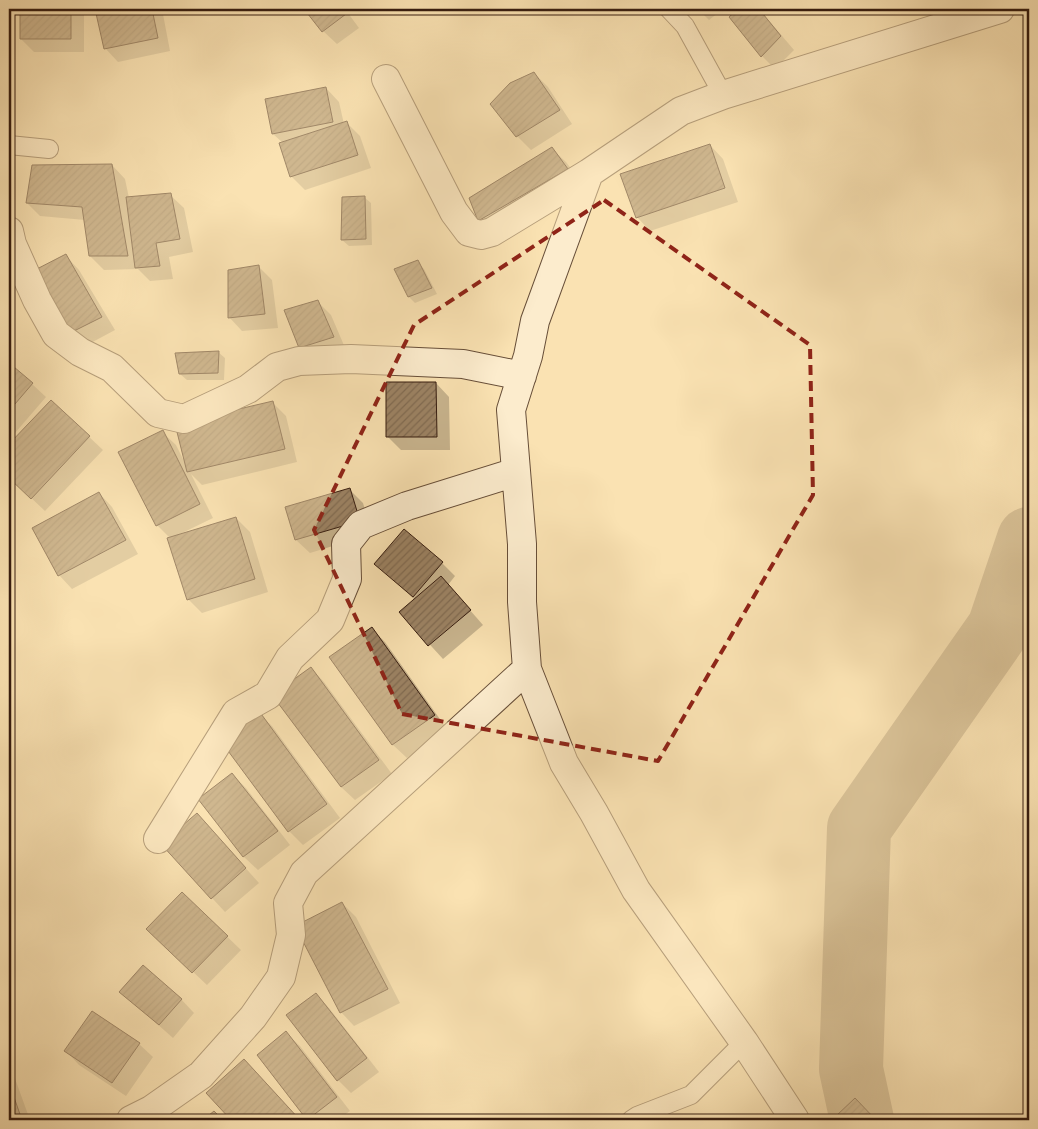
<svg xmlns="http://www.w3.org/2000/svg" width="1038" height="1129" font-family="'IM FELL DW Pica',serif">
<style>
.shadow{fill:#0003}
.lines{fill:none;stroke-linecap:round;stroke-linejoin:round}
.river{stroke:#b79f7b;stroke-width:64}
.building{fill:url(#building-hatch);stroke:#361c0f}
.lane-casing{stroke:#674e38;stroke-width:20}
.street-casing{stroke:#674e38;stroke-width:30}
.lane{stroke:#fceccd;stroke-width:18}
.street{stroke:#fceccd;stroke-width:28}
.marked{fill:none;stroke:#8f2418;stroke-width:4;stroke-dasharray:10 6;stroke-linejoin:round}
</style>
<defs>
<pattern id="building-hatch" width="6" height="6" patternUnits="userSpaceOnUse" patternTransform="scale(1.25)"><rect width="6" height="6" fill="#9c8364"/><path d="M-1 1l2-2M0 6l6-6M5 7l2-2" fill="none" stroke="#806a51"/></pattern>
</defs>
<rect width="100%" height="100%" fill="#fae2b2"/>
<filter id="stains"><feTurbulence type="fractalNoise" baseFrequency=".004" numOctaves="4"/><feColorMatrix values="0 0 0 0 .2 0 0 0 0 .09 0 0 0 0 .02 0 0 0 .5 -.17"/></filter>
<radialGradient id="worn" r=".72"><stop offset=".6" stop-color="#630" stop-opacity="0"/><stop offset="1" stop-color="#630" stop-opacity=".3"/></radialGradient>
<path class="shadow" d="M9,9H14L13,62H9Z
M21,9H84V52H34L21,39Z
M96,9H162L170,51L118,62L105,48Z
M306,9H345L359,28L337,44L323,31Z
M698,9H723L709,20Z
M739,9H759L794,50L775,69L762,56L731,17Z
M534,73L548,87L572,124L531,150L517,136Z
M326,88L339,102L344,124L347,123L360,136L371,168L305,190L292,177L281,144L283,143L273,134Z
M710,145L723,159L738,202L650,231L637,217Z
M552,149L566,162L581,182L493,234L479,220Z
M112,165L125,179L129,198L170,195L184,208L193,252L169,257L173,279L150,281L138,269L104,270L90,256L85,220L40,216L27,203Z
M364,197L371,203L372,245L349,246L342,240Z
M66,256L79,270L115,330L87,345L73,332Z
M417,262L424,269L437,294L415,303L409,297Z
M259,267L272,280L278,328L242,331L229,317Z
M317,301L331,315L346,350L300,347Z
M218,352L225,358L224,380H187L180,374Z
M9,369L32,384L46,397L9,440Z
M436,383L449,397L450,450H401L387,436Z
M51,401L103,450L45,511L9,477V445Z
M272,402L286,416L297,462L202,485L191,474L213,518L180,534L181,535L236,518L250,532L268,592L202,613L188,599L170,538L157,525L162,432L176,445L185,463Z
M350,490L363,503L372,534L310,553L296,540Z
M99,493L112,507L138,554L72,589L59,575Z
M442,563L455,576L448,585L483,625L443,659L400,612L415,600L376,564Z
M372,629L385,642L447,729L407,758L393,745L331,657Z
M311,668L324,682L392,774L355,800L341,787Z
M258,713L272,726L340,818L303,845L289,831L222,740Z
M232,774L246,788L290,845L258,870L244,857L200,799Z
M210,828L259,883L225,912L163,845Z
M182,893L241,950L207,985L161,942Z
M342,903L356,917L400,1003L354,1026L341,1012Z
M121,992L181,999L194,1013L173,1038Z
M316,994L329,1008L379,1072L351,1093L338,1080Z
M286,1033L300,1046L350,1111L337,1120H309L258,1055Z
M139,1044L153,1057L126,1096L79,1065L66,1051Z
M9,1062L30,1120H9Z
M258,1074L300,1120H233L208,1093Z"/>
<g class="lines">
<path class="river" d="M862,1120L851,1069L859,828L999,628L1029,539"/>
</g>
<path class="building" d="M20,9H71V39H20Z
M95,9H152L158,38L104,49Z
M304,9H343L346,14L322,32Z
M738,9H759L781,36L761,57L729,17Z
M534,72L560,110L516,137L490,104L510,83Z
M326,87L333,122L272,134L265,99Z
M347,121L358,155L290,177L279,143Z
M710,144L725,188L636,218L620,174Z
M552,147L568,169L478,221L469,198Z
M112,164L128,256H89L82,207L26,203L32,165Z
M171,193L180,239L156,243L160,266L135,268L126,197Z
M365,196L366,239L341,240L342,197Z
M66,254L102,317L72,332L31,272Z
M418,260L432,288L408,297L394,269Z
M259,265L265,314L228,318V270Z
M318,300L334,337L299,348L284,310Z
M219,351L218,373L179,374L175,353Z
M14,367L33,383L9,411V372Z
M386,382H436L437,437H386Z
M51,400L90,436L31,499L9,478V444Z
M273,401L285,449L187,472L175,424Z
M163,430L200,504L156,526L118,452Z
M350,488L360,521L295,540L285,507Z
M99,492L126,540L58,576L32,528Z
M236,517L255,579L187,600L167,538Z
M404,529L443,562L413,597L374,564Z
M441,576L471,610L428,646L399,612Z
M372,627L435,715L392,745L329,657Z
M311,667L379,760L341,787L272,695Z
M259,711L327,804L288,832L220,740Z
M232,773L278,831L243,857L198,799Z
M197,813L246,868L211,899L161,844Z
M182,892L228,936L192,973L146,929Z
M342,902L388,989L340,1013L295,926Z
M143,965L182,999L159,1025L119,992Z
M316,993L367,1058L337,1081L286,1015Z
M92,1011L140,1043L112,1083L64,1051Z
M286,1031L337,1097L307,1120L257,1055Z
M244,1059L300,1120H231L206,1093Z
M9,1083L22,1120H9Z
M855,1098L876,1120H840L836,1116Z
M214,1111L223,1120H203Z"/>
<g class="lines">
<g class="lane-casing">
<path id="lane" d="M669,9L685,26L723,95
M9,145L49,149
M631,1120L637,1116L691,1095L744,1042"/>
</g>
<g class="street-casing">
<path id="street" d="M386,79L454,212L469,232L481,235L492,232L589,173
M9,231L12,244L37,300L56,334L80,352L112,368L158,413L184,419L248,389L277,367L299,361L351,359L463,364L522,376
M158,839L236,713L268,695L290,658L330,620L347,579L346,544L361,525L407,506L516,472
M131,1120L151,1110L201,1075L253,1017L281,977L291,935L288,903L304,873L527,669
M795,1120L744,1042L636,890L594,813L564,763L527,669L522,602V544L511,410L528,356L535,321L589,173L681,111L723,95L1000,9"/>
</g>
<use href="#lane" class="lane"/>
<use href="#street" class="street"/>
</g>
<path d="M0 0H1038V1129H0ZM604,200L810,345L813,495L658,761L402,714L314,530L414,325Z" fill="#fae2b2" fill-opacity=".55" fill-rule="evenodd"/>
<path class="marked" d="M604,200L810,345L813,495L658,761L402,714L314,530L414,325Z"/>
<rect width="1038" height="1129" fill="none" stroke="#fae2b2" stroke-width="30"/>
<rect x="10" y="10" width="1018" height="1109" fill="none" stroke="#361c0f" stroke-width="2.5"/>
<rect x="15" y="15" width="1008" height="1099" fill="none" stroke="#361c0f"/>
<rect width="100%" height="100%" filter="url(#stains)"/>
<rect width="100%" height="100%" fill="url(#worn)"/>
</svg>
